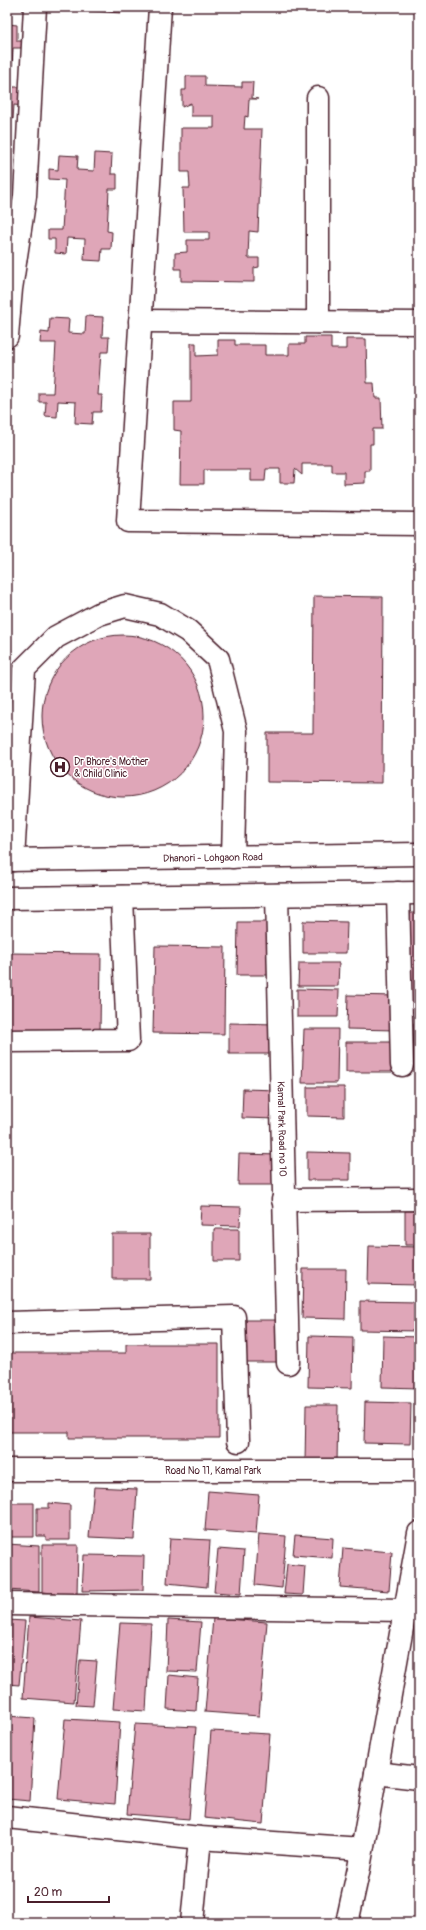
<svg xmlns="http://www.w3.org/2000/svg" width="426" height="1930" font-family="Pangolin,sans-serif">
<style>
.building{fill:#dfa6b8;stroke:#4a1f2b}
.lines{fill:none;stroke-linecap:round;stroke-linejoin:round}
.minor-casing{stroke:#4a1f2b;stroke-width:25}
.major-casing{stroke:#4a1f2b;stroke-width:25}
.minor{stroke:#fff;stroke-width:22}
.major{stroke:#fff;stroke-width:22}
.labels{text-anchor:middle;stroke-width:3;stroke-linejoin:round;paint-order:stroke}
.poi-label{font-size:10px;fill:#4a1f2b;stroke:#fff;text-anchor:start}
.street-label{font-size:10px;fill:#4a1f2b;stroke:#fff}
</style>
<rect width="100%" height="100%" fill="#fff"/>
<filter id="ink" filterUnits="userSpaceOnUse"><feTurbulence type="fractalNoise" baseFrequency=".025" numOctaves="2"/><feDisplacementMap in="SourceGraphic" scale="8" xChannelSelector="R" yChannelSelector="G"/><feConvolveMatrix kernelMatrix="1 2 1 2 8 2 1 2 1" color-interpolation-filters="sRGB"/></filter>
<g filter="url(#ink)">
<path class="building" d="M7,7L8,24L17,25V41H22V48H13L11,87H23V106L14,105L13,119H7Z
M65,7H122L121,13L65,9Z
M186,76H205V86L242,87V82H253L252,98L258,99H249L248,117L245,116L244,129H262L258,232L249,231L248,258H259V267L254,268V282L181,281V269H175V253L187,252V240H209V232H184L183,188H190L189,172H181V128H214V116H191V103L182,107V90H186Z
M95,153L112,154L111,174H117V189H109L107,231L112,232L111,249H102L101,261L84,260L85,239L67,238L66,254L55,253V239H48V230H62L65,180L49,179V169L58,170L59,155L78,156L77,170L94,171Z
M86,316L103,317L102,337H109L108,352H101L98,395H102L101,412H93L92,424L75,423L76,402L58,401L57,417L45,416L46,402H39V393H53L56,343H40L41,332L49,333L50,318L69,319L68,333L85,334Z
M305,337H331V349H346V339H366L367,383H374L375,398H381L382,429H373V444H370V471H365V483L344,484V472H332V464H302V475L295,469L294,483H280V469H266L265,481H251V470H204V484H180L181,431L174,430V402H191V343H196V356L218,355V340H235V345H265V355H289V344H305Z
M314,596L383,597L382,783L267,782V733H313Z
M42 716a81 81 0 1 1 162 0a81 81 0 1 1-162 0Z
M405,913H419V1012H407Z
M303,921L347,922L346,953H303Z
M238,922H272L271,975H237Z
M155,946L225,947L224,1034L153,1033Z
M7,953L101,954L100,1032L7,1031Z
M299,963H339L338,986H298Z
M297,989L339,990L338,1017H297Z
M348,995L396,996V1030L347,1029Z
M229,1023L276,1024V1054H229Z
M414,1023H419V1068H414Z
M304,1029H338L337,1083H302Z
M346,1042H396V1072H346Z
M307,1087H344V1117L307,1116Z
M243,1089L278,1090L277,1119L242,1118Z
M307,1152L350,1153V1180H307Z
M239,1154L280,1155L279,1185H238Z
M201,1206L241,1207L240,1226L200,1225Z
M405,1211H419V1245H405Z
M214,1229H239V1261H214Z
M112,1234H150V1279H112Z
M369,1246L419,1247V1285L368,1284Z
M303,1269H346L345,1319L302,1318Z
M360,1301L419,1302V1331L360,1330Z
M246,1320H284L285,1362H246Z
M309,1336L353,1337L352,1388L308,1387Z
M383,1336L419,1337V1388L382,1387Z
M126,1344H219V1438H69V1432H7V1353H126Z
M365,1402L411,1403L410,1444L364,1443Z
M306,1405H338L337,1463H305Z
M94,1487L137,1489L134,1539L89,1537Z
M208,1491L259,1495L256,1534L205,1530Z
M9,1503H34V1537H9Z
M49,1503L70,1505V1540H46V1536H37V1508H49Z
M259,1534L286,1536L282,1588L255,1585Z
M295,1535L333,1538L332,1558L293,1555Z
M170,1538L210,1540L207,1587L167,1583Z
M7,1544L39,1546V1592L7,1590Z
M42,1545H78L77,1595L42,1592Z
M343,1548L392,1552L389,1591L340,1587Z
M218,1549L244,1551L241,1594L214,1592Z
M84,1555L144,1556L143,1590L82,1591Z
M287,1564L305,1566L303,1595L284,1594Z
M29,1617L81,1621L74,1702L23,1698Z
M213,1618L267,1622L259,1716L205,1712Z
M7,1620L25,1621L19,1685L7,1684Z
M168,1620L201,1622L197,1672L166,1671Z
M120,1623L151,1624L146,1711L113,1709Z
M80,1660L97,1661L93,1706L76,1705Z
M169,1675L198,1678L196,1711L167,1709Z
M7,1716L35,1718L30,1801L7,1799Z
M65,1719L120,1722L115,1804L58,1799Z
M135,1724L196,1727L189,1819L127,1814Z
M211,1731L270,1734L263,1824L204,1818Z"/>
<g class="lines">
<g class="minor-casing">
<g id="minor">
<path d="M160,7L128,521L419,524"/>
<path d="M140,321L419,323"/>
<path d="M318,322V98"/>
<path d="M7,336L11,289L25,196L35,7"/>
<path d="M13,860L24,669L56,637L99,614L125,606L160,614L188,631L218,659L236,731L233,857"/>
<path d="M398,893L402,1065"/>
<path id="s1" d="M277,895L288,1363"/>
<path d="M7,1041L128,1040L122,897"/>
<path d="M283,1200L419,1199"/>
<path d="M7,1323L234,1317L238,1441"/>
<path id="s2" d="M7,1470H419"/>
<path d="M7,1604L405,1610"/>
<path d="M376,1773L419,1778"/>
<path d="M7,1817L200,1838L362,1849"/>
<path d="M192,1923L200,1838"/>
<path d="M347,1923L359,1868L419,1533"/>
</g>
</g>
<g class="major-casing">
<g id="major">
<path id="s3" d="M7,860L419,854"/>
<path d="M7,898L419,893"/>
</g>
</g>
<use href="#minor" class="minor"/>
<use href="#major" class="major"/>
</g>
</g>
<defs>
<g id="hospital-ring" transform="scale(1)"><circle r="9.5" fill="#fff" stroke="#4a1f2b" stroke-width="1.5"/><path d="M-5-5h3v3.5h4V-5h3V5h-3V1.5h-4V5h-3Z" fill="#4a1f2b"/></g>
</defs>
<g fill-rule="evenodd">
<use href="#hospital-ring" x="60" y="767"/>
</g>
<g class="labels">
<g class="poi-label">
<text x="74" y="765">Dr Bhore's Mother<tspan x="74" dy="12">&amp; Child Clinic</tspan></text>
</g>
<g class="street-label">
<text dy="4" stroke="none"><textPath href="#s3" startOffset="206">Dhanori - Lohgaon Road</textPath></text>
<text dy="4" stroke="none"><textPath href="#s1" startOffset="234">Kamal Park Road no 10</textPath></text>
<text dy="4" stroke="none"><textPath href="#s2" startOffset="206">Road No 11, Kamal Park</textPath></text>
</g>
</g>
<rect width="426" height="1930" fill="none" stroke="#fff" stroke-width="24"/>
<rect x="12" y="12" width="402" height="1906" fill="none" stroke="#4a1f2b" stroke-width="1.5" filter="url(#ink)"/>
<path d="M28 1896v6h81v-6" fill="none" stroke="#4a1f2b" stroke-width="2"/>
<text x="34" y="1896" font-size="12" fill="#4a1f2b" stroke="#ffffff" stroke-width="3" paint-order="stroke">20 m</text>
</svg>
